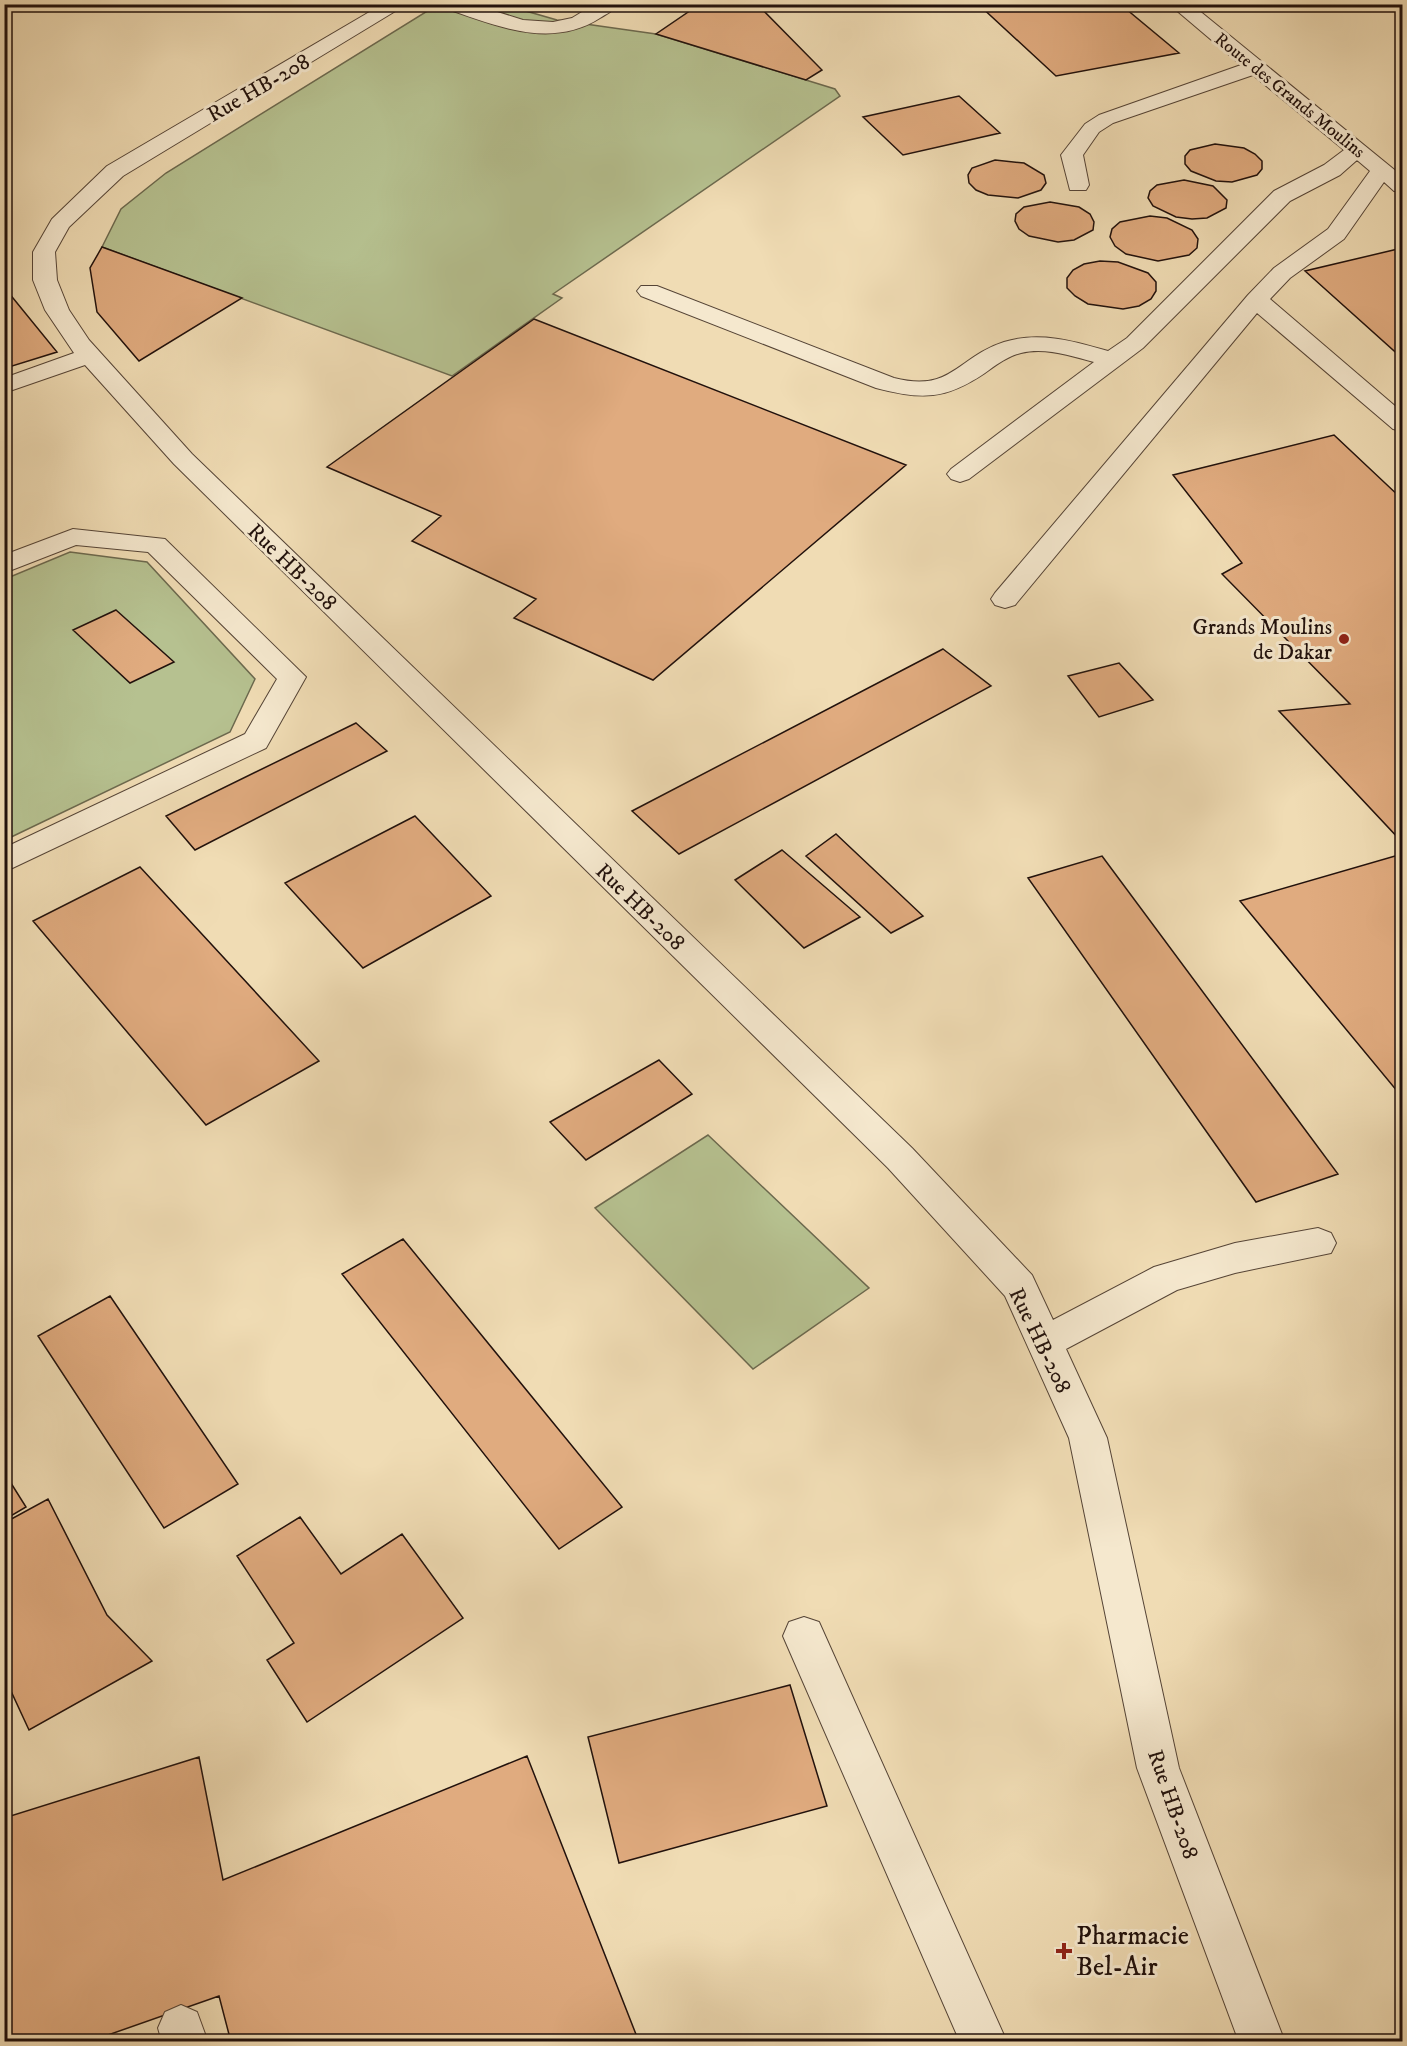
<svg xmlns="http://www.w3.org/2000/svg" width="1407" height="2046" font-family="'IM FELL DW Pica',serif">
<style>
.green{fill:#b6c190;stroke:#6c694e;stroke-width:1.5}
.building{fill:#e0ab7f;stroke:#21110c;stroke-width:1.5}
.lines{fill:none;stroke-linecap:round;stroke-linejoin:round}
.minor-casing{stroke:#554436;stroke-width:2}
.minor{fill:#f5e8ce;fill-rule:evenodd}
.poi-dot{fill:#8f2418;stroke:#f5e8ce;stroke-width:2}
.labels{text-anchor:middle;stroke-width:6;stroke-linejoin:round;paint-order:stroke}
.far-street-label{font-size:18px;fill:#21110c;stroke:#f5e8ce}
.street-label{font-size:22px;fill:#21110c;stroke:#f5e8ce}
.poi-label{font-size:22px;fill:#21110c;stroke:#f5e8ce;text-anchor:end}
.near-poi-label{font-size:27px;fill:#21110c;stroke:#f5e8ce;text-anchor:start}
</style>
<rect width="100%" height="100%" fill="#f0dcb4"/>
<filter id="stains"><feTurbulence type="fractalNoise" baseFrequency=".00333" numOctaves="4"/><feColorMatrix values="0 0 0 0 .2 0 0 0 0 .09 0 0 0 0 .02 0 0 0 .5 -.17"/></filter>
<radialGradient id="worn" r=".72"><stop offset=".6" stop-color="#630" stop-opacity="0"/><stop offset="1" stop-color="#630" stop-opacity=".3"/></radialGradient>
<path class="green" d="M437,5H505L557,20L656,34L835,89L840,96L553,294L562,298L452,376L102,247L121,209L166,173Z
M70,552L147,562L255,679L230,732L5,840V579Z
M708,1135L869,1288L753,1369L595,1208Z"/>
<path class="building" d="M700,4H757L822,70L806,80L656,34Z
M978,4H1120L1179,53L1056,76Z
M959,96L1000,133L903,155L863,117Z
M1215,144L1244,148L1255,154L1262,161V169L1257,175L1232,182L1216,181L1191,171L1185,164V156L1190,150Z
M995,160L1024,163L1044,175L1046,183L1041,190L1018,198L988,195L976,190L969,183L968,175L972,168Z
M1184,180L1213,186L1227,200L1226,208L1207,218L1192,219L1176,217L1153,206L1148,198L1150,191L1157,185Z
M1050,202L1079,207L1090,214L1094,222L1093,230L1074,240L1058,242L1029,236L1019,229L1015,221L1016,214L1024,207Z
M1150,216L1167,218L1192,230L1198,239L1197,248L1189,255L1158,261L1126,254L1115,246L1110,237L1112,229L1120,222Z
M102,247L242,298L139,361L97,312L90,268Z
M1402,248V358L1305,271Z
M1100,261L1118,262L1148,273L1156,282V291L1151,299L1139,306L1123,309L1088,304L1075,296L1067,288V278L1073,270L1084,264Z
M4,287L57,352L9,367L4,362Z
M534,319L906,465L653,680L514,618L536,599L412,541L441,516L327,467Z
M1334,435L1402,499V842L1279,711L1350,704L1222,574L1242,563L1173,475Z
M116,610L174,662L130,683L73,630Z
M943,649L991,686L679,854L632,811Z
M1119,663L1153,700L1099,717L1068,676Z
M356,723L387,751L195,850L166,816Z
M415,816L491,896L363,968L285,883Z
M836,834L923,916L891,933L806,856Z
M782,850L860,917L804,948L735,880Z
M1402,854V1097L1240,901Z
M1102,856L1338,1174L1256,1202L1028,878Z
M140,867L319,1061L206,1125L33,921Z
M659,1060L692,1094L586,1160L550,1122Z
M403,1239L622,1507L559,1549L342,1274Z
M110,1296L238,1484L164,1528L38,1336Z
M4,1472L26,1507L4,1520Z
M48,1499L107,1615L152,1661L29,1730L4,1676V1523Z
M300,1517L341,1574L402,1534L463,1618L307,1722L267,1660L294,1643L237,1556Z
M790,1685L827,1806L619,1863L588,1737Z
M527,1756L639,2042H231L219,1996L88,2042H4V1818L199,1757L223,1880Z"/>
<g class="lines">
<g class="minor-casing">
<path id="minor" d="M383,4H407L123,176L69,227L55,252L57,280L69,310L89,340L192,454L912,1148L1032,1275L1053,1320L1154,1267L1235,1243L1318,1228L1331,1233L1336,1243L1331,1253L1235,1273L1177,1290L1066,1349L1107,1438L1179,1768L1285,2042H1239L1137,1768L1069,1438L1005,1296L888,1168L174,464L85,365L4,393V378L74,353L45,310L33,280V252L52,219L107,166Z
M442,4H472L523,20L553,22L572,18L595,4H618C614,11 606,14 600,18C550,50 495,25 444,8Z
M1169,4H1191L1402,176V192L1394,191L1384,182L1344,239L1290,278L1270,299L1402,412V431L1393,429L1257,313L1015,605L1005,608L995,605L991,599L995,593L1248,295L1274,268L1328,229L1370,171L1357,160L1340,175L1290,201L1143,348L969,479L960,482L951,479L947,474L951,469L1094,362C1071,356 1045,347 1021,353C1008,356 996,365 985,373C945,400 922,400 876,388L641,296L637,291L641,286H657L894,378C952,393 957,357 1004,342C1039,331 1074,341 1108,351L1127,338L1274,191L1324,165L1344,150L1253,75L1113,123L1099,132L1083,155L1089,185L1086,190H1070L1061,155L1085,124L1099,115L1241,65Z
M73,529L165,539L306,677L266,748L4,872V848L245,734L277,679L148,552L76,545L4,573V555Z
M804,1617L819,1622L1007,2042H960L783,1636L789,1622Z
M181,2005L197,2012L208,2042H162L158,2028L165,2012Z"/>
</g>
<use href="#minor" class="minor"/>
</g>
<g class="poi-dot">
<circle cx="1344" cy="639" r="6"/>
<path d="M1061 1942h6v6h6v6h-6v6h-6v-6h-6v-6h6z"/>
</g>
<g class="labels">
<g class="far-street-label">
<text transform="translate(1290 95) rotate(39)" y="6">Route des Grands Moulins</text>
</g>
<g class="street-label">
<text transform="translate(258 87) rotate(-30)" y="8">Rue HB-208</text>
<text transform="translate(293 566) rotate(44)" y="8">Rue HB-208</text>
<text transform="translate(641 906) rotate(44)" y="8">Rue HB-208</text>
<text transform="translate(1041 1340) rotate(64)" y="8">Rue HB-208</text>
<text transform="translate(1174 1804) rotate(71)" y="8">Rue HB-208</text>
</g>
<g class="poi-label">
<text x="1332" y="634">Grands Moulins<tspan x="1332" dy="25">de Dakar</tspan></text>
</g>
<g class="near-poi-label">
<text x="1076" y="1944">Pharmacie<tspan x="1076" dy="31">Bel-Air</tspan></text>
</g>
</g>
<rect width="1407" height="2046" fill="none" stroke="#f0dcb4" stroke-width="24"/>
<rect x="6" y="6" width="1395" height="2034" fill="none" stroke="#21110c" stroke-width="3"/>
<rect x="12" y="12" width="1383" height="2022" fill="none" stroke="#21110c" stroke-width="1.5"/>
<rect width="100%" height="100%" filter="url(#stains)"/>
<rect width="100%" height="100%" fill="url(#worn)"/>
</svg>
